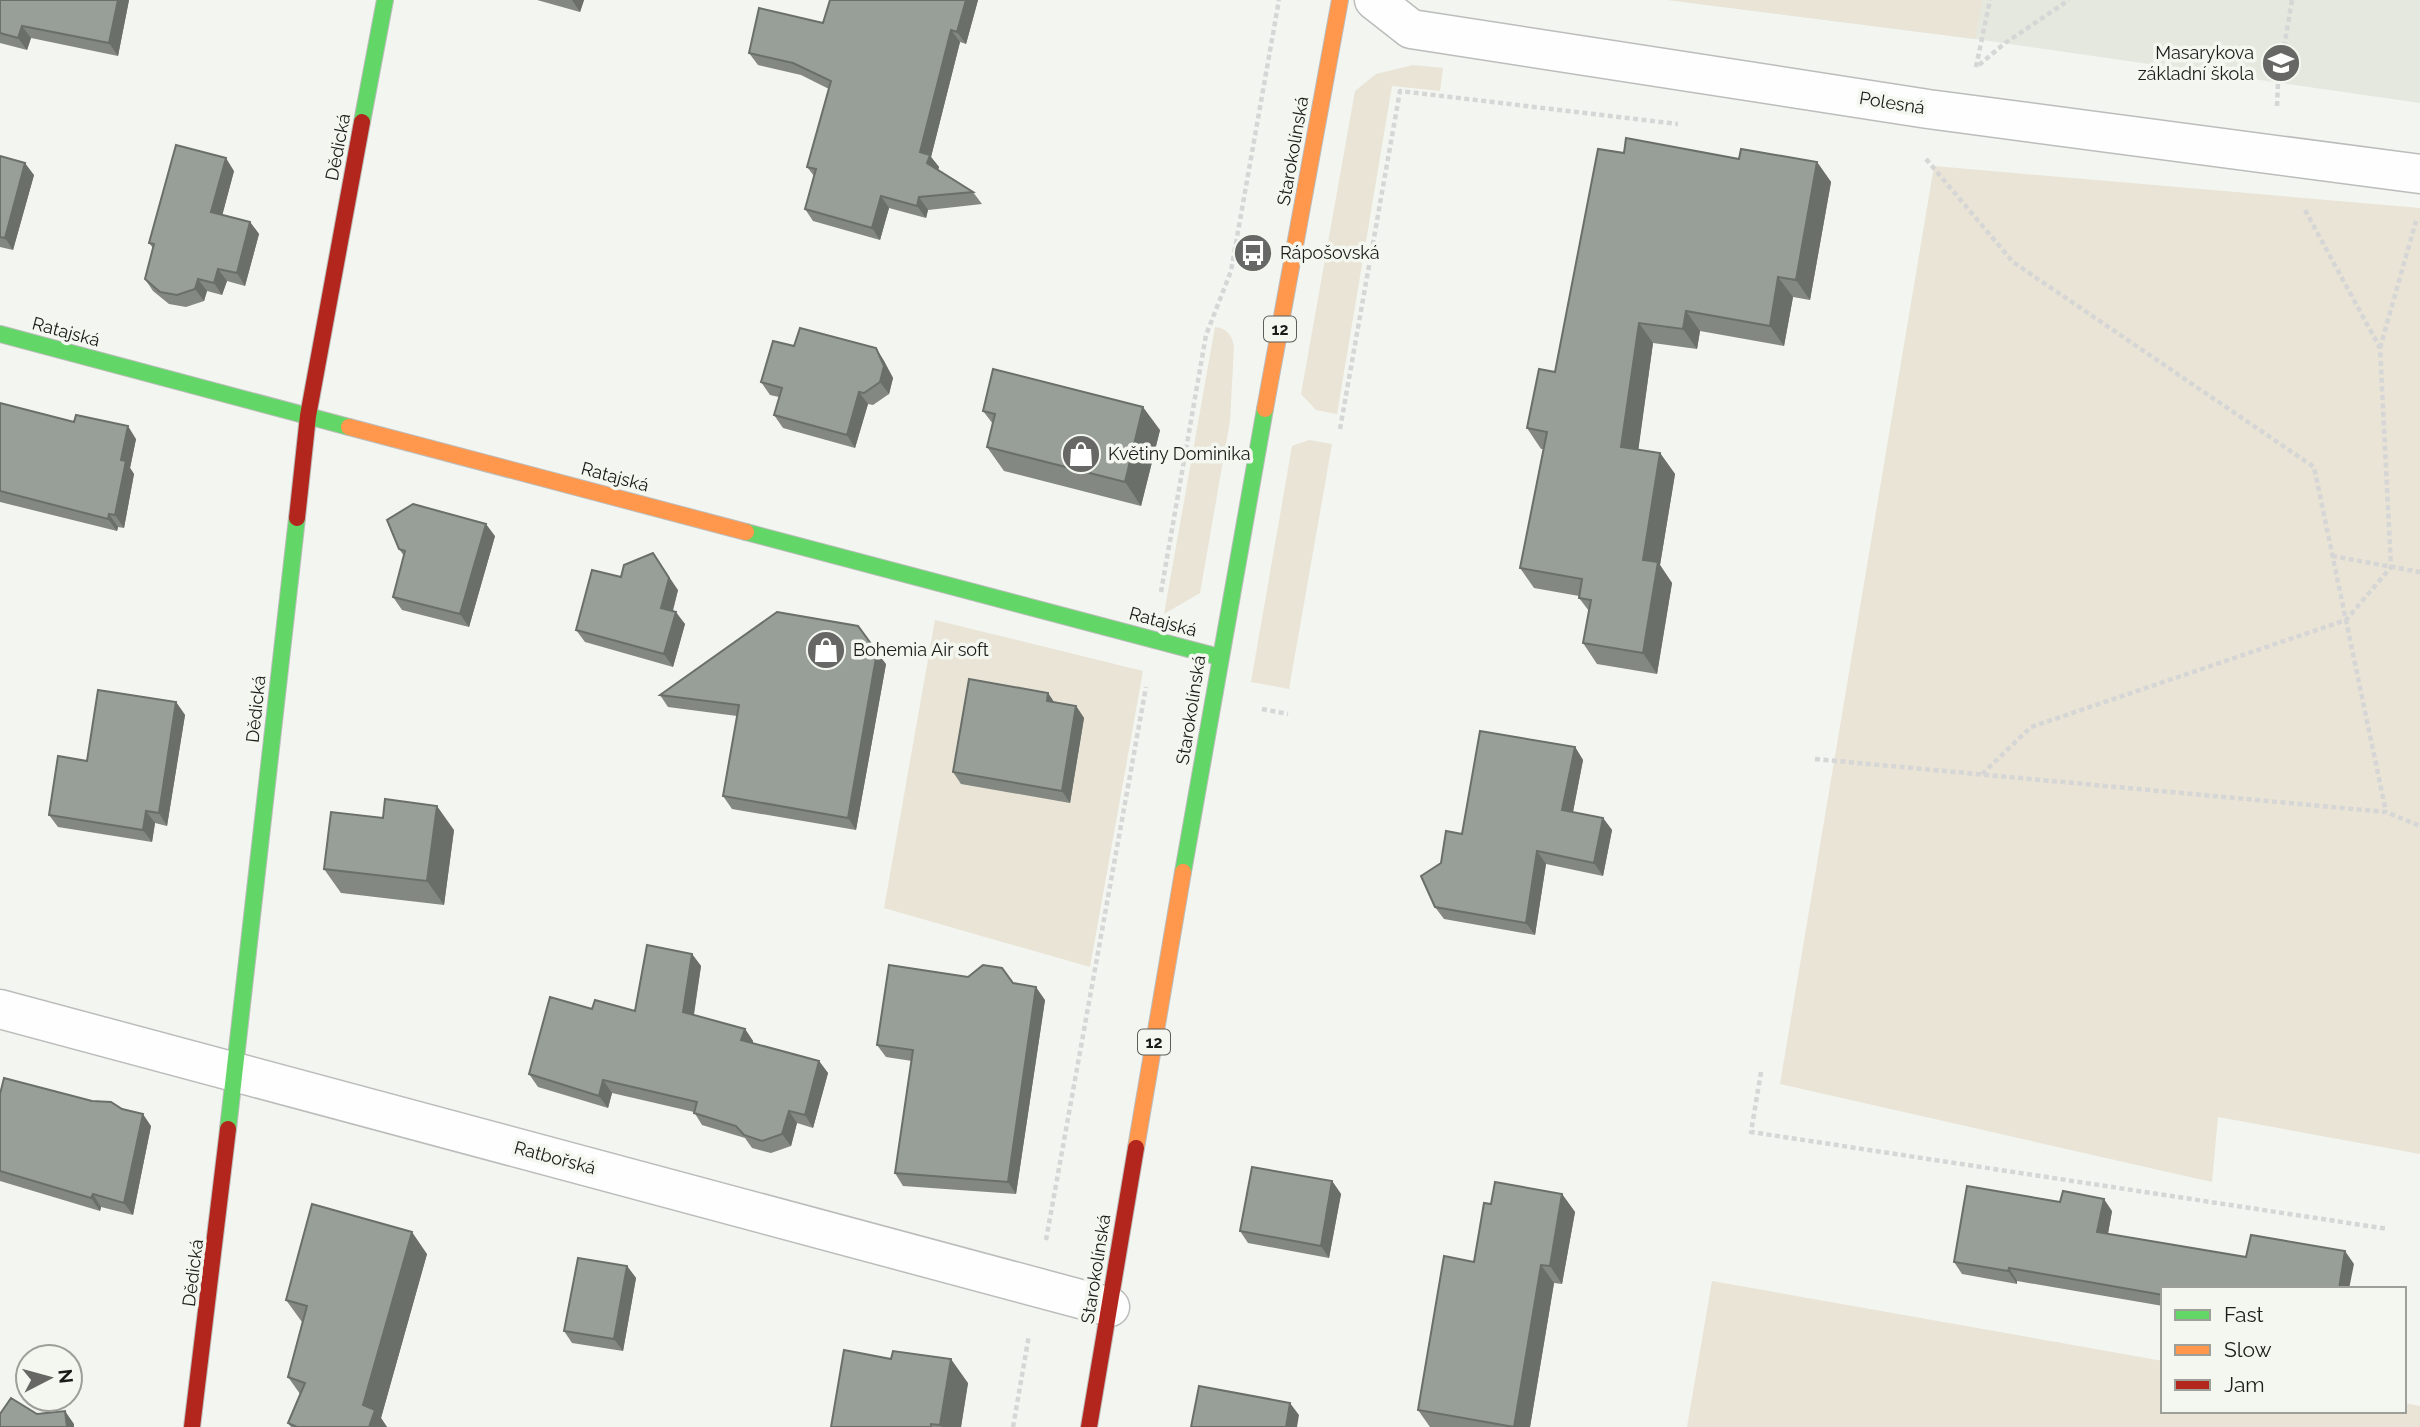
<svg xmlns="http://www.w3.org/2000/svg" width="2420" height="1427" font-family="Raleway,sans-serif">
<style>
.built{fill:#e4e8df}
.green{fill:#e9e4d6}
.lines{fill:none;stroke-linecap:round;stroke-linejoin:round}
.street-casing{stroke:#bcbdbb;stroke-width:41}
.fast-casing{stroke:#bcbdbb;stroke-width:18}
.slow-casing{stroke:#bcbdbb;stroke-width:18}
.jam-casing{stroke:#bcbdbb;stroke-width:18}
.path{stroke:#d5d6d5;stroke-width:4.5;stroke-dasharray:5 3.5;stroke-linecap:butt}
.street{stroke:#fdfefd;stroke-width:38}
.fast{stroke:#63d668;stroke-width:16}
.slow{stroke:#ff974d;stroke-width:16}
.jam{stroke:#b3261e;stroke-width:16}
.wall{fill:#838883}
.shaded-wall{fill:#6a6f6a}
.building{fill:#989e98;stroke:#6a6f6a;stroke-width:2}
.labels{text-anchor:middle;stroke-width:7;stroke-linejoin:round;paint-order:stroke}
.shield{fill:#f3f7ef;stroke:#5c5e59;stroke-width:2}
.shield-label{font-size:16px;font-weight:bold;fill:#1b1c19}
.poi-label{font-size:18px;fill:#1b1c19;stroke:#f3f7ef;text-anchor:start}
.street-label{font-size:18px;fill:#1b1c19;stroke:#f3f7ef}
</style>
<rect width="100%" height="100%" fill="#f3f5f1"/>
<path class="built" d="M1668,0H2420V103L1975,39Z"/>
<path class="green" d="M1668,0H1983L1975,39Z
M1413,65L1443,68L1440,91L1392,86L1337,414L1316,410L1301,394L1355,91L1376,74Z
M1934,166L2420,208V1154L2218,1117L2212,1182L1780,1084Z
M1215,327C1227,328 1233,336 1234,348L1230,421L1200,593L1164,614Z
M1309,440L1332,444L1289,689L1251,682L1292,446Z
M935,620L1143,671L1090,967L884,908Z
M1712,1281L2163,1361V1411H2404V1403L2420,1406V1427H1687Z"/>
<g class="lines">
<g class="street-casing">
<path id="street" d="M1374,0L1411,29L1928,109L2420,174
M0,1009L1110,1307"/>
</g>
<g class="fast-casing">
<path id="fast" d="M362,122L385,0
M0,334L349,427
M746,532L1219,657
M1183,872L1265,409
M228,1129L297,518"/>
</g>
<g class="slow-casing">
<path id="slow" d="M1265,409L1340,0
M349,427L746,532
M1136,1148L1183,872"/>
</g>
<g class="jam-casing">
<path id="jam" d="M297,518L308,416L362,122
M192,1427L228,1129
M1089,1427L1136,1148"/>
</g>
<path class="path" d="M1979,65L2005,43L2069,0
M1976,67L1990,0
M2277,106L2278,83L2292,0
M1926,159L2013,262L2314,467L2386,812
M2380,348L2416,221
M1340,429L1400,91L1678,124
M2332,556L2420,572
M1161,592L1206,335L1231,271L1279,0
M1262,709L1288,714
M1815,759L2386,812L2420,826
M1982,774L2031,727L2346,620L2391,567L2380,348L2305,210
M1761,1072L1751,1132L2388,1229
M1046,1240L1146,687
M1013,1427L1029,1335"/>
<use href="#street" class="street"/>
<use href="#fast" class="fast"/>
<use href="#slow" class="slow"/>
<use href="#jam" class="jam"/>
</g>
<path class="wall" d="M0,0H129L118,56L31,38L27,50L0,43Z
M537,0H584L580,12Z
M978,0L966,44L960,42L931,157L939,167L938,170L973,192L982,204L928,210L926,218L889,208L880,240L813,221L805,209L814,176L807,167L829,89L801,75L758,65L749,53L823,23Z
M1624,153L1817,162L1831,182L1810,300L1793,297L1784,346L1700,331L1697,349L1653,343L1638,450L1660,453L1675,474L1660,565L1672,583L1657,674L1597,664L1583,643L1589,611L1579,598V596L1534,588L1520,568L1543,449H1541L1527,428L1555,372Z
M0,156L34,175L13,250L0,247Z
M234,171L222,215L250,222L259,234L245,286L227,281L222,295L207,291L204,301L186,307L169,304L153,291L145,279L153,248L149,243Z
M794,346L876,348L884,361L893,378L889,394L873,405L868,404L855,448L783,428L774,415L779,397L770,395L761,382Z
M0,403L136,439L130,468L134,474L124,528L118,527L117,531L0,502Z
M983,411L1160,430L1141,506L1004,471L987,447L993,424Z
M495,536L469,627L402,610L393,597L404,556L399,549Z
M678,590L673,611L685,624L673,667L585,642L576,630Z
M886,664L856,830L732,809L723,796L737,716L668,707L660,695Z
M1048,693L1054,702L1076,706L1084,718L1070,803L961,784L953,772Z
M176,702L185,715L167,826L155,823L152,842L58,827L49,815L87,761Z
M1575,747L1583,760L1573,812L1603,818L1612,830L1603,876L1546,864L1535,935L1444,919L1435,907L1441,863L1462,834Z
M454,830L444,905L341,893L324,869Z
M692,954L701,966L694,1015L745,1029L753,1041V1043L819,1061L828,1073L813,1128L797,1123L791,1146L771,1153L752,1148L745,1138L702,1125L694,1112L612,1093L608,1108L538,1087L529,1074L592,1009L635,1011Z
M1013,983L1045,1000L1016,1194L903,1186L895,1173L912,1061L886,1057L877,1045Z
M0,1094L151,1126L133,1215L101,1207L100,1211L0,1181Z
M1332,1181L1341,1194L1329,1258L1248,1243L1240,1231Z
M1562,1194L1575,1212L1562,1284L1554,1283L1530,1427H1430L1418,1410L1474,1262L1491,1204Z
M2112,1211L2108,1234L2246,1257L2354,1264L2163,1289V1306L2017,1281V1284L1962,1274L1954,1262Z
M427,1254L381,1418L387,1427H291L288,1423L300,1394L288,1377L302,1322L286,1300Z
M627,1266L636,1278L623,1351L572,1343L564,1331Z
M968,1383L961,1427H831Z"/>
<path class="shaded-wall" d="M118,0H129L118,56L109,43Z
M572,0H584L580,12Z
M966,0H978L966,44L957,32Z
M22,26L31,38L27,50L18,38Z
M951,30L960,42L931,157L939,167L936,176L920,152Z
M226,158L234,171L220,224L211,212Z
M1817,162L1831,182L1810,300L1796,280Z
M25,163L34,175L13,250L5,238Z
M881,196L889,208L880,240L872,228Z
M919,197L928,210L926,218L917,206Z
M250,222L259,234L245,286L237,273Z
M218,269L227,281L222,295L214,283Z
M1778,277L1793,297L1784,346L1770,326Z
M198,279L207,291L204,301L195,289Z
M1686,311L1700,331L1697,349L1683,329Z
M1639,323L1653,343L1636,467L1621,447Z
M876,348L884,361L893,378L889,394L880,382Z
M859,392L868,404L855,448L847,435Z
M1143,407L1160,430L1141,506L1125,482Z
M128,426L136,439L130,468L134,474L124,528L115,515L121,460Z
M1660,453L1675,474L1660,565L1672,583L1657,674L1643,653V560Z
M109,514L118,527L117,531L108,519Z
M486,524L495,536L469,627L460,614Z
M653,553L678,590L670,620L661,608Z
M676,612L685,624L673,667L664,654Z
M877,652L886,664L856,830L848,818Z
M1048,693L1056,705L1047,701Z
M176,702L185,715L167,826L159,813Z
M1076,706L1084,718L1070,803L1062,791Z
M1575,747L1583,760L1571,822L1562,810Z
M437,806L454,830L444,905L427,881Z
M146,811L155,823L152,842L143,830Z
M1603,818L1612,830L1603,876L1594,863Z
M1537,851L1546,864L1535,935L1526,923Z
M692,954L701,966L692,1025L683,1012Z
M1036,987L1045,1000L1016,1194L1008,1182Z
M745,1029L753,1041L750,1052L741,1040Z
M819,1061L828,1073L813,1128L805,1115Z
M603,1080L612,1093L608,1108L599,1096Z
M789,1111L797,1123L791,1146L782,1134Z
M143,1114L151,1126L133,1215L124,1203Z
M1332,1181L1341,1194L1329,1258L1321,1246Z
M93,1194L101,1207L100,1211L91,1198Z
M1562,1194L1575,1212L1562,1284L1550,1266Z
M2104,1199L2112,1211L2106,1244L2097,1232Z
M412,1232L427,1254L381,1418L387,1427H369L363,1405Z
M2345,1251L2354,1264L2349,1289H2339Z
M1541,1265L1554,1283L1530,1427H1514Z
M627,1266L636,1278L623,1351L614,1339Z
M2009,1268L2017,1281V1284L2008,1271Z
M951,1359L968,1383L961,1427H942L940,1425Z
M1290,1403L1299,1415L1297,1427H1286Z
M65,1411L74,1424V1427H67Z"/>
<path class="building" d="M0,0H118L109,43L22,26L18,38L0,33Z
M830,0H966L957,32L951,30L920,152L930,155L927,163L973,192L919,197L917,206L881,196L872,228L805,209L816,169L807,167L831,81L793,63L749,53L759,8L823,23Z
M1626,138L1739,159L1741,149L1817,162L1796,280L1778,277L1770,326L1686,311L1683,329L1639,323L1621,447L1660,453L1643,560L1658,562L1643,653L1583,643L1591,600L1579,598L1582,579L1520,568L1547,432L1527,428L1539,369L1555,372L1598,149L1624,153Z
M176,145L226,158L211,212L250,222L237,273L218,269L214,283L198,279L195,289L177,295L160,292L145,279L154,244L149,243Z
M0,156L25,163L5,238L0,237Z
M800,328L876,348L884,366L880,382L864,393L859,392L847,435L774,415L782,388L761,382L773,341L794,346Z
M993,369L1143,407L1125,482L987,447L995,414L983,411Z
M0,403L74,422L76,415L128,426L121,460L126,461L115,515L109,514L108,519L0,491Z
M413,504L486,524L460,614L393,597L405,551L399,549L387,520Z
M653,553L669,578L661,608L676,612L664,654L576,630L592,570L621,577L624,565Z
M777,612L858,626L877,652L848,818L723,796L739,705L660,695Z
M969,679L1048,693L1047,701L1076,706L1062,791L953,772Z
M98,690L176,702L159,813L146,811L143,830L49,815L58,756L87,761Z
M1480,731L1575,747L1562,810L1603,818L1594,863L1537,851L1526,923L1435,907L1421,876L1441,863L1446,831L1462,834Z
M385,799L437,806L427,881L324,869L331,812L383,818Z
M647,945L692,954L683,1012L745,1029L741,1040L819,1061L805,1115L789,1111L782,1134L762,1141L744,1135L736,1126L694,1113L697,1102L603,1080L599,1096L529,1074L550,997L592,1009L595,1000L635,1011Z
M889,965L968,977L983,965L1002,968L1013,983L1036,987L1008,1182L895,1173L913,1050L877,1045Z
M4,1078L92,1101L111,1102L122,1109L143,1114L124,1203L93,1194L91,1198L0,1171V1094Z
M1252,1167L1332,1181L1321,1246L1240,1231Z
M1495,1182L1562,1194L1550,1266L1541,1265L1514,1427L1418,1410L1444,1256L1474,1262L1484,1203L1491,1204Z
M1967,1186L2060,1202L2063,1191L2104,1199L2097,1232L2246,1257L2251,1235L2345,1251L2339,1289H2163V1295L2009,1268L2008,1271L1954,1262Z
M312,1204L412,1232L363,1405L375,1410L369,1427H297L288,1423L305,1383L288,1377L307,1306L286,1300Z
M578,1258L627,1266L614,1339L564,1331Z
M844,1350L891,1359L893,1351L951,1359L940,1425L931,1424V1427H831Z
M1199,1386L1290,1403L1286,1427H1191Z
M11,1398L37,1414L65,1411L67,1427H0V1414Z"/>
<defs>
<g id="school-disc" transform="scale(2.0125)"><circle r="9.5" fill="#676865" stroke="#f3f7ef"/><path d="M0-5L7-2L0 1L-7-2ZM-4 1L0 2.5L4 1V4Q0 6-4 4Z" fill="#fff"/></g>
<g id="bus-disc" transform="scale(2.0125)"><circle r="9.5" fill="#676865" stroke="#f3f7ef"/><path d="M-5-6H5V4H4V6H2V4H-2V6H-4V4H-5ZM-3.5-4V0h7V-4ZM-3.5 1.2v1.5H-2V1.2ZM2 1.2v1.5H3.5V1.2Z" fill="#fff"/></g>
<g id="shop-disc" transform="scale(2.0125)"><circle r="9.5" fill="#676865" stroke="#f3f7ef"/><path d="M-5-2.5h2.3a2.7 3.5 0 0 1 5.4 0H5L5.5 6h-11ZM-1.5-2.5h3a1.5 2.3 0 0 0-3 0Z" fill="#fff"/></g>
</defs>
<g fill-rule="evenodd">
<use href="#school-disc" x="2281" y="63"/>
<use href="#bus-disc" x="1253" y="253"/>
<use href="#shop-disc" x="1081" y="454"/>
<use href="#shop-disc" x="826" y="650"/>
</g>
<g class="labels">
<g class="shield">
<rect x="1264" y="316.5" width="32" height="25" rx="5"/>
<rect x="1138" y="1029.5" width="32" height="25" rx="5"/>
</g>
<g class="shield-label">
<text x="1280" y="335">12</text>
<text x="1154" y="1048">12</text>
</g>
<g class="poi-label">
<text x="2254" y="59" text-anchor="end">Masarykova<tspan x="2254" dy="21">základní škola</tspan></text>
<text x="1280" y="259">Rápošovská</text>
<text x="1108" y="460">Květiny Dominika</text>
<text x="853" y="656">Bohemia Air soft</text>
</g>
<g class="street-label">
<text transform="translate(1892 103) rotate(9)" y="6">Polesná</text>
<text transform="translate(338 147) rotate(-79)" y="6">Dědická</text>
<text transform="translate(1293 151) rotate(-80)" y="6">Starokolínská</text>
<text transform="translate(66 332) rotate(15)" y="6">Ratajská</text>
<text transform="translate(615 477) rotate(15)" y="6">Ratajská</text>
<text transform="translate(1163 622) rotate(15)" y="6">Ratajská</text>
<text transform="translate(256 709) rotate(-84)" y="6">Dědická</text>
<text transform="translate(1191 710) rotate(-81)" y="6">Starokolínská</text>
<text transform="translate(555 1158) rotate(15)" y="6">Ratbořská</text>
<text transform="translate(1096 1269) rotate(-81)" y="6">Starokolínská</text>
<text transform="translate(193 1273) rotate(-83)" y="6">Dědická</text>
</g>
</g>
<rect x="2161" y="1287" width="245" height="126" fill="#f3f7ef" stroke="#9d9f99" stroke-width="2"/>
<rect x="2175" y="1310" width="35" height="10" fill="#63d668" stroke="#9d9f99" stroke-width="2"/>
<text x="2224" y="1322" font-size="21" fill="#1b1c19">Fast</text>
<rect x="2175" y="1345" width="35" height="10" fill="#ff974d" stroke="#9d9f99" stroke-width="2"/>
<text x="2224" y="1357" font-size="21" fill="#1b1c19">Slow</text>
<rect x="2175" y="1380" width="35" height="10" fill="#b3261e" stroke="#9d9f99" stroke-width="2"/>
<text x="2224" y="1392" font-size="21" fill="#1b1c19">Jam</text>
<g transform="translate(49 1378) rotate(84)"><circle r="33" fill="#f3f7ef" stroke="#9d9f99" stroke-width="2"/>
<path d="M0-5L12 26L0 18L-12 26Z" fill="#676865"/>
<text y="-10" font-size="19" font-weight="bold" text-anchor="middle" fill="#1b1c19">N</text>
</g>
</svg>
